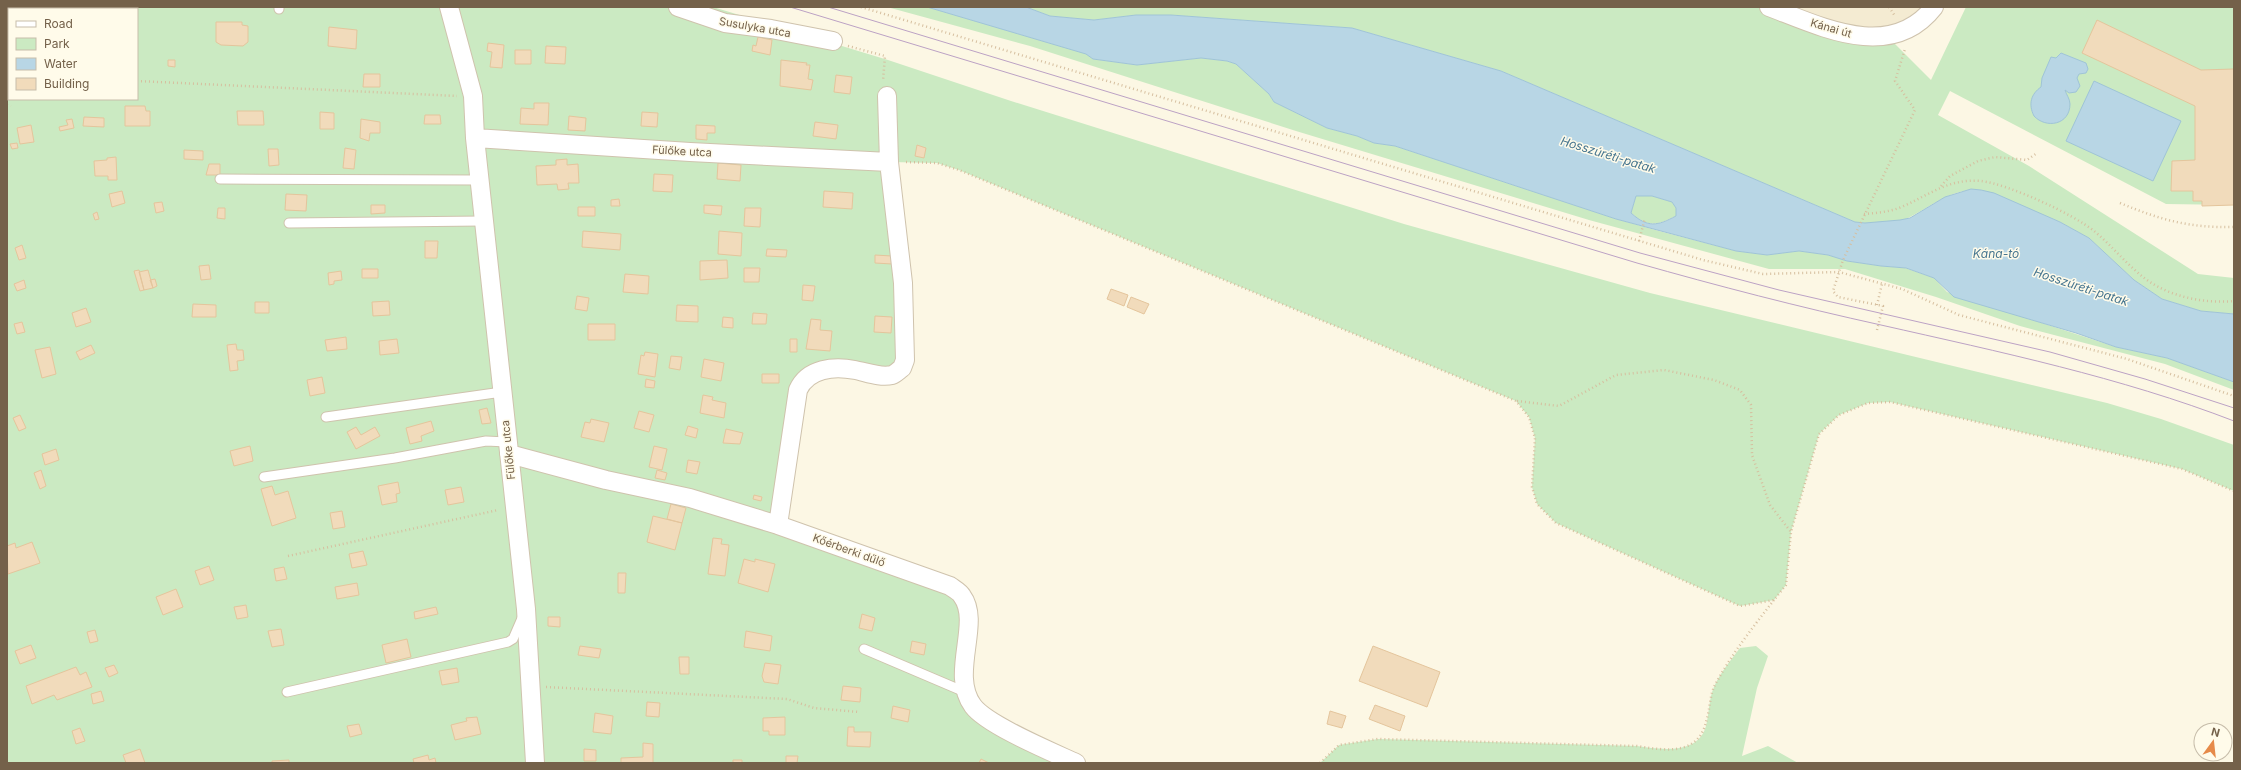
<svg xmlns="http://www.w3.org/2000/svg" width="2241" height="770" font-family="Inter,sans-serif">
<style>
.residential{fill:#f4ebd2}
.green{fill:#cbeac2;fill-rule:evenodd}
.water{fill:#b8d6e5;stroke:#9fc4d7;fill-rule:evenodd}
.building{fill:#f1dbbb;stroke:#e4c59c}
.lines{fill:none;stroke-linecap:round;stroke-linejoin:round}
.lane-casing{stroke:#cfc3ad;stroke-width:11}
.street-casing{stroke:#cfc3ad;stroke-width:20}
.path{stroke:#d6bf9f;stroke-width:2.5;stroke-dasharray:1 3;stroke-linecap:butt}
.lane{stroke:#fff;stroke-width:9}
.street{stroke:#fff;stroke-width:18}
.tram{stroke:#bca2c5;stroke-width:1}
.labels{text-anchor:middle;stroke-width:3;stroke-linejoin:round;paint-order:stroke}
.street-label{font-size:11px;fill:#74614a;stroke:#fffbea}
.water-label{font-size:12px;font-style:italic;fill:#46758f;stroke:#fffbea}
</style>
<rect width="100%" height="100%" fill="#fcf7e4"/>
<path class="residential" d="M1769,7H1934L1887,36Z"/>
<path class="green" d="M7,7H713L888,60L1011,101L1404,224L1650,293L2107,403L2161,419L2234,445V491L2182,469L1890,402L1868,403L1839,415L1819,434L1791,532L1786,585L1774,600L1740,606L1556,523L1537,504L1532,487L1535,438L1529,417L1516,401L959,170L937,163L890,162L902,368L853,369L803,380L778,524L962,596L973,706L1076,763H7ZM9,9H137V99H9Z
M887,7H927L1087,54L1093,59L1137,65L1201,58L1227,61L1236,64L1269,94L1274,102L1327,128L1357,136L1374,143L1395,146L1616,219L1659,231L1736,251L1767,255L1799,251L1828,255L1847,261L1881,266L1905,268L1934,278L1947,292L2116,347L2167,358L2234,382V390L2165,364L2020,326L1936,297L1845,269H1769L1589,220L1296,131L1030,46Z
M1026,7H1769L1887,36L1931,80L1966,7H2234V205L2166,204L1950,91L1938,115L2029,166L2198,274L2234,278V314L2201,311L2162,299L2134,280L2089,238L2060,222L1981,190C1952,188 1934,205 1910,217C1895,225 1871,224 1855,222L1501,71L1352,28L1171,15H1136L1094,20L1050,16Z
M1636,196H1652L1672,202L1676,208V216C1657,225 1649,228 1631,213Z
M1756,646L1768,656L1757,688L1742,756L1768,746L1798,763H1320L1339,745L1378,739L1637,746C1659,749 1698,756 1706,726C1709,714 1709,698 1714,687C1720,673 1731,660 1740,648Z"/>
<path class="water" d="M927,7H1026L1050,16L1094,20L1136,15H1171L1352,28L1501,71L1855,222L1865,223L1900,220L1910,218L1945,197L1971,189L1981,190L1994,193L2060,222L2089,238L2134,280L2162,299L2201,311L2234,314V382L2167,358L2116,347L2076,333L1954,297L1934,278L1906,268L1881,266L1847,261L1828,255L1799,251L1767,255L1736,251L1616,219L1395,146L1374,143L1357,136L1327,128L1274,102L1269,94L1236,64L1227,61L1201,58L1137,65L1093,59L1086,54ZM1636,196H1652L1672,202L1676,208V216C1657,226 1648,228 1631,213Z
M2061,53L2086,63L2088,69L2086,73L2079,74L2077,78L2080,86L2076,92L2069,93L2065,90C2066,94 2070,99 2070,104C2070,125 2046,129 2034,116C2028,104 2031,94 2041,87L2042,78L2051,57L2056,58Z
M2094,81L2181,121L2153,181L2066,141Z"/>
<path class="building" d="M90,7H100V9H90Z
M2097,20L2201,70L2234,69V205L2202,206V201H2193V191H2171L2172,161L2195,160V106L2082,53Z
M216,22H242V25L248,26V42L243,46L221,45L216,42Z
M329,27L357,30L356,49L328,46Z
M758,37L772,40L770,55L752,51L753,45L756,46Z
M488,43L504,45L502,68L490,67L492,52L487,51Z
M546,46L566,47L565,64L545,63Z
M515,50H531V64H515Z
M168,60H175V67L168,66Z
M781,60L807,63L806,65H810L808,79L813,80L811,90L780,86Z
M364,74H380V87H363Z
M836,75L852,77L850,94L834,92Z
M534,103H549L548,125L520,124L521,108L534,109Z
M125,106H145L146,111H150V126H125Z
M237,111H263L264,125H238Z
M320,112L334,113V129H320Z
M642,112L658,113L657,127L641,126Z
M425,115H440L441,124H424Z
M569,116L586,118L585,131L568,130Z
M84,117L104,118V127L83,126Z
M72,119L74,128L60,131L59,127L68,125L66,120Z
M361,119L380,122V133H370L369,141L360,138Z
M815,122L838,125L836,139L813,136Z
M31,125L34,142L20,144L17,128Z
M696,125L715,126V133H707V140L696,139Z
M17,143L18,148L12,149L10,144Z
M917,145L926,148L924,158L915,156Z
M345,148L356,150L354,169L343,168Z
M268,149H278L279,165L269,166Z
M184,150L203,151V160L184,159Z
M116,157L117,180H108V176H95L94,161L107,160V158Z
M567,159V165L578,164L579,183H568L569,189L558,190L557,184L537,185L536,166L556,165V160Z
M718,163L741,165L740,181L717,179Z
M209,164H220V175H206Z
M654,174L673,175L672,192L653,191Z
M122,191L125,203L112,207L109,194Z
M824,191L853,193L852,209L823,207Z
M286,194L307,195L306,211L285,210Z
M619,199L620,206H611V200Z
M162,202L164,211L156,213L154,203Z
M371,205H385V213L371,214Z
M704,205L722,206L721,215L704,213Z
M578,207H595V216H578Z
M218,208H225V219L217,218Z
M745,208H761L760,227L744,226Z
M97,212L99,219L95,220L93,214Z
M583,231L621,234L620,250L582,247Z
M719,231L742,233L741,256L718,254Z
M425,241H438L437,258H425Z
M22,245L26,258L19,260L15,248Z
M767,249L787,250L786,257L766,256Z
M875,255L892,256V264L875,263Z
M727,260L728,278L700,280V261Z
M209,265L211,279L201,280L199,266Z
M744,268H760L759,282H744Z
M362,269H378V278H362Z
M139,270L144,290L140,291L134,271Z
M148,270L153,288L144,290L139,272Z
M341,271L342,280L334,281V284L329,285L328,273Z
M625,274L649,276L648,294L623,292Z
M155,279L157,286L153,288L150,280Z
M24,280L26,288L17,291L14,284Z
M803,285L815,286L813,301L802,300Z
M1111,289L1128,295L1124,306L1107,299Z
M577,296L589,298L587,311L575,309Z
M1131,297L1149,304L1144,314L1127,307Z
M389,301L390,315L373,316L372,302Z
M255,302H269V313H255Z
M193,304L216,305V317H192Z
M677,305L698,306V322L676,321Z
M86,308L91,322L76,327L72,313Z
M753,313L767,314L766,324H752Z
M875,316L892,317L891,333L874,332Z
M723,317L733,318V328L722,327Z
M811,319L821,320L820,330L832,331L830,351L806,349Z
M22,322L25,332L17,334L14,324Z
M588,324H615V340H588Z
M346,337L347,349L327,351L325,340Z
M397,339L399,353L380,355L379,341Z
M790,339H797V352H790Z
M236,344L237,350H243L244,360L237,361L238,370L230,371L227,345Z
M91,345L95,353L80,360L76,352Z
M50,347L56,374L42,378L35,350Z
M645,352L658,354L655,377L638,374L641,355L644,356Z
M671,356L682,357L680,370L669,368Z
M704,359L724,363L721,381L701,377Z
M762,374H779V383H762Z
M322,377L325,393L310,396L307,380Z
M646,379L655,381L654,388L645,387Z
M703,395L713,397L712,400L726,403L724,418L700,413Z
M487,408L491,423L482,424L479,410Z
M639,411L654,415L649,432L634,428Z
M20,415L26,428L19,431L13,418Z
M591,419L609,423L604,442L581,437L585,422L590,423Z
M431,421L434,431L421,436L422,441L410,444L406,428Z
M688,426L698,429L696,438L685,435Z
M356,427L361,435L375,427L380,436L356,449L347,432Z
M726,429L743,433L740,444L723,443Z
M250,446L253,461L234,466L230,451Z
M654,446L667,449L662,470L649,467Z
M56,449L59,460L45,465L42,454Z
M688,460L700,462L697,474L686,472Z
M41,470L46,486L40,489L34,473Z
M657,470L667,473L665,480L655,478Z
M398,482L400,493L396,494L397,502L382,505L378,486Z
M272,486L275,495L288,491L296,518L272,526L261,489Z
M461,487L464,502L448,505L445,490Z
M754,495L762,497L761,501L753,499Z
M671,504L686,508L682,523L667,519Z
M342,511L345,527L333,529L330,513Z
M653,516L682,523L675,550L647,542Z
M713,538L722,539L721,544L729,545L725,576L708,574Z
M32,542L40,563L8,574L7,546L15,543L16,548Z
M363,551L367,565L352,568L349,554Z
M744,559L755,562V559L775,564L768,592L738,583Z
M209,566L214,580L200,585L195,571Z
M284,567L287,579L276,581L274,569Z
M618,573H626L625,593H618Z
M357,583L359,595L337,599L335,587Z
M176,589L183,607L163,615L156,597Z
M246,605L248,617L237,619L234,607Z
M436,607L438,614L415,619L414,612Z
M862,614L875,618L872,631L859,628Z
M548,617H560V627L548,626Z
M281,629L284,645L272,647L268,631Z
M95,630L98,641L90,643L87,632Z
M746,631L772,636L770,651L744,647Z
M407,639L411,657L386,663L382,645Z
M912,641L926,644L924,655L910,652Z
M31,645L36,658L20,664L15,651Z
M580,646L601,649L599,658L578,655Z
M1373,646L1440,672L1427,707L1359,681Z
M679,657H689V674H680Z
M765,663L781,665L778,684L764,682L762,676Z
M114,665L118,673L109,677L105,668Z
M76,667L80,675L86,672L92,687L57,700L54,695L32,704L26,686Z
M457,668L459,682L442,685L439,671Z
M843,686L861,688L860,702L841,700Z
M101,691L104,701L93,704L91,694Z
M647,702L660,703L659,717L646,716Z
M1375,705L1405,716L1400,731L1369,719Z
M893,706L910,710L908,722L891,718Z
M1330,711L1346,716L1342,728L1327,724Z
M595,713L613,716L611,734L593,732Z
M477,717L481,734L455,740L451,725L467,721L466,718Z
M785,717V735H769V731H763V718Z
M359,724L362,734L350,737L347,726Z
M848,727H854V732H871L870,747L847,746Z
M80,728L85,741L76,744L72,731Z
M643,743L653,744V763H621V758L643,757Z
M140,749L145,763H126L123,755Z
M584,749L596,750V761H584Z
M428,755L429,760L435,758L436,763H414L413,759Z
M786,756H798L797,763H786Z
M981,759L989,763H979Z
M289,760V763H272V761Z
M733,760H742V763H733Z"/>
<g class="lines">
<g class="lane-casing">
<path id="lane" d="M279,9V7
M220,179L479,180
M289,223L483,221
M326,417L502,392
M264,477L395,458L486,441L507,442
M864,649L965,692
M287,692L508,642L513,639L523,616"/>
</g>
<g class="street-casing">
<path id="street" d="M449,7L473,96L475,138L526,609L535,763
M678,7L725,23L771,29L833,41
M1769,7C1822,27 1891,62 1934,7
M475,138L690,152L889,162
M509,454L606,480L690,498L778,525L950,586C954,589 960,592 962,596C982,623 949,674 973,706C987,725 1052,752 1076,763
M778,525L798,390C808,368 834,366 855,370C866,372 880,378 892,375C895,374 899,370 902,368L905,360L903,283L889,162L887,96"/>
</g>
<path class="path" d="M861,7L1703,260L1763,274L1839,272L1902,289L1959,315L2127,359L2234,396
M1889,7L1895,16
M848,46L885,56L883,81
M137,81L457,96
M7,105L11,106
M906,162L937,163L959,170L1516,401L1529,417L1535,438L1532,487L1537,504L1556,523L1740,606L1774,600L1786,585L1791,532L1819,434L1839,415L1868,403L1890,402L2182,469L2234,491
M1941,186L1950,176L1978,161L1995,157L2027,160L2037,153
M2120,203C2161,220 2189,228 2234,227
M1864,214C1876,213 1888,212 1899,208C1928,196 1948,178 1981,181C2008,184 2073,214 2094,231C2109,243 2121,258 2136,271C2161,295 2200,304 2234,301
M1639,241L1645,218
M1877,305L1882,284
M1877,330L1883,306L1838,297L1833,291L1843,260L1915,110L1895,81L1905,49
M1517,401L1559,406L1616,375L1664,370L1714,380L1740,390L1751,405L1752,455L1770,505L1791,532
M288,556L498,510
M546,687L787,699L814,708L859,712
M1320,763L1339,745L1378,739L1637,746C1667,751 1700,756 1707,718C1710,708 1710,694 1715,685C1731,655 1753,627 1774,600"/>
<use href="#lane" class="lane"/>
<use href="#street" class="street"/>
<path class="tram" d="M790,7L1637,263C1718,286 1799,307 1881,325C2000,352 2120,377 2234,421
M828,7L1640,253L1779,290L2050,352L2145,379L2234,408"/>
</g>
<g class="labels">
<g class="street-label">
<text transform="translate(755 27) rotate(10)" y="4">Susulyka utca</text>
<text transform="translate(1831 28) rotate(16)" y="4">Kánai út</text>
<text transform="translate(682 151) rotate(3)" y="4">Fülőke utca</text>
<text transform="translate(508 450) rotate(-96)" y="4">Fülőke utca</text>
<text transform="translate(849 550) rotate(20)" y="4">Kőérberki dűlő</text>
</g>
<g class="water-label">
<text transform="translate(1608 155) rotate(17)" y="4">Hosszúréti-patak</text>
<text x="1996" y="258">Kána-tó</text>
<text transform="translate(2081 287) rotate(18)" y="4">Hosszúréti-patak</text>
</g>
</g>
<rect width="2241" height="770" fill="none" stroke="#74614a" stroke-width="16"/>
<rect x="8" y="8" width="130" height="92" fill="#fffbea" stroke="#c7bdaa"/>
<rect x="16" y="21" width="20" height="6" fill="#ffffff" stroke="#c7bdaa"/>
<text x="44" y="28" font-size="12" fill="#74614a">Road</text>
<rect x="16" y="38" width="20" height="12" fill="#cbeac2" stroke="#c7bdaa"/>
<text x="44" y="48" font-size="12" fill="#74614a">Park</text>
<rect x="16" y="58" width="20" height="12" fill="#b8d6e5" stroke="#c7bdaa"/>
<text x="44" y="68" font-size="12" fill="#74614a">Water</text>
<rect x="16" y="78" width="20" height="12" fill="#f1dbbb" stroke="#c7bdaa"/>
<text x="44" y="88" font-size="12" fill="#74614a">Building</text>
<g transform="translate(2213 742) rotate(15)"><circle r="19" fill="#fffbea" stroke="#c7bdaa"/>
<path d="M0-3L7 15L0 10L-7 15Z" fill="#e68a49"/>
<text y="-6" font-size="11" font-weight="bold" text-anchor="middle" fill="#74614a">N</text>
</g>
</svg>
